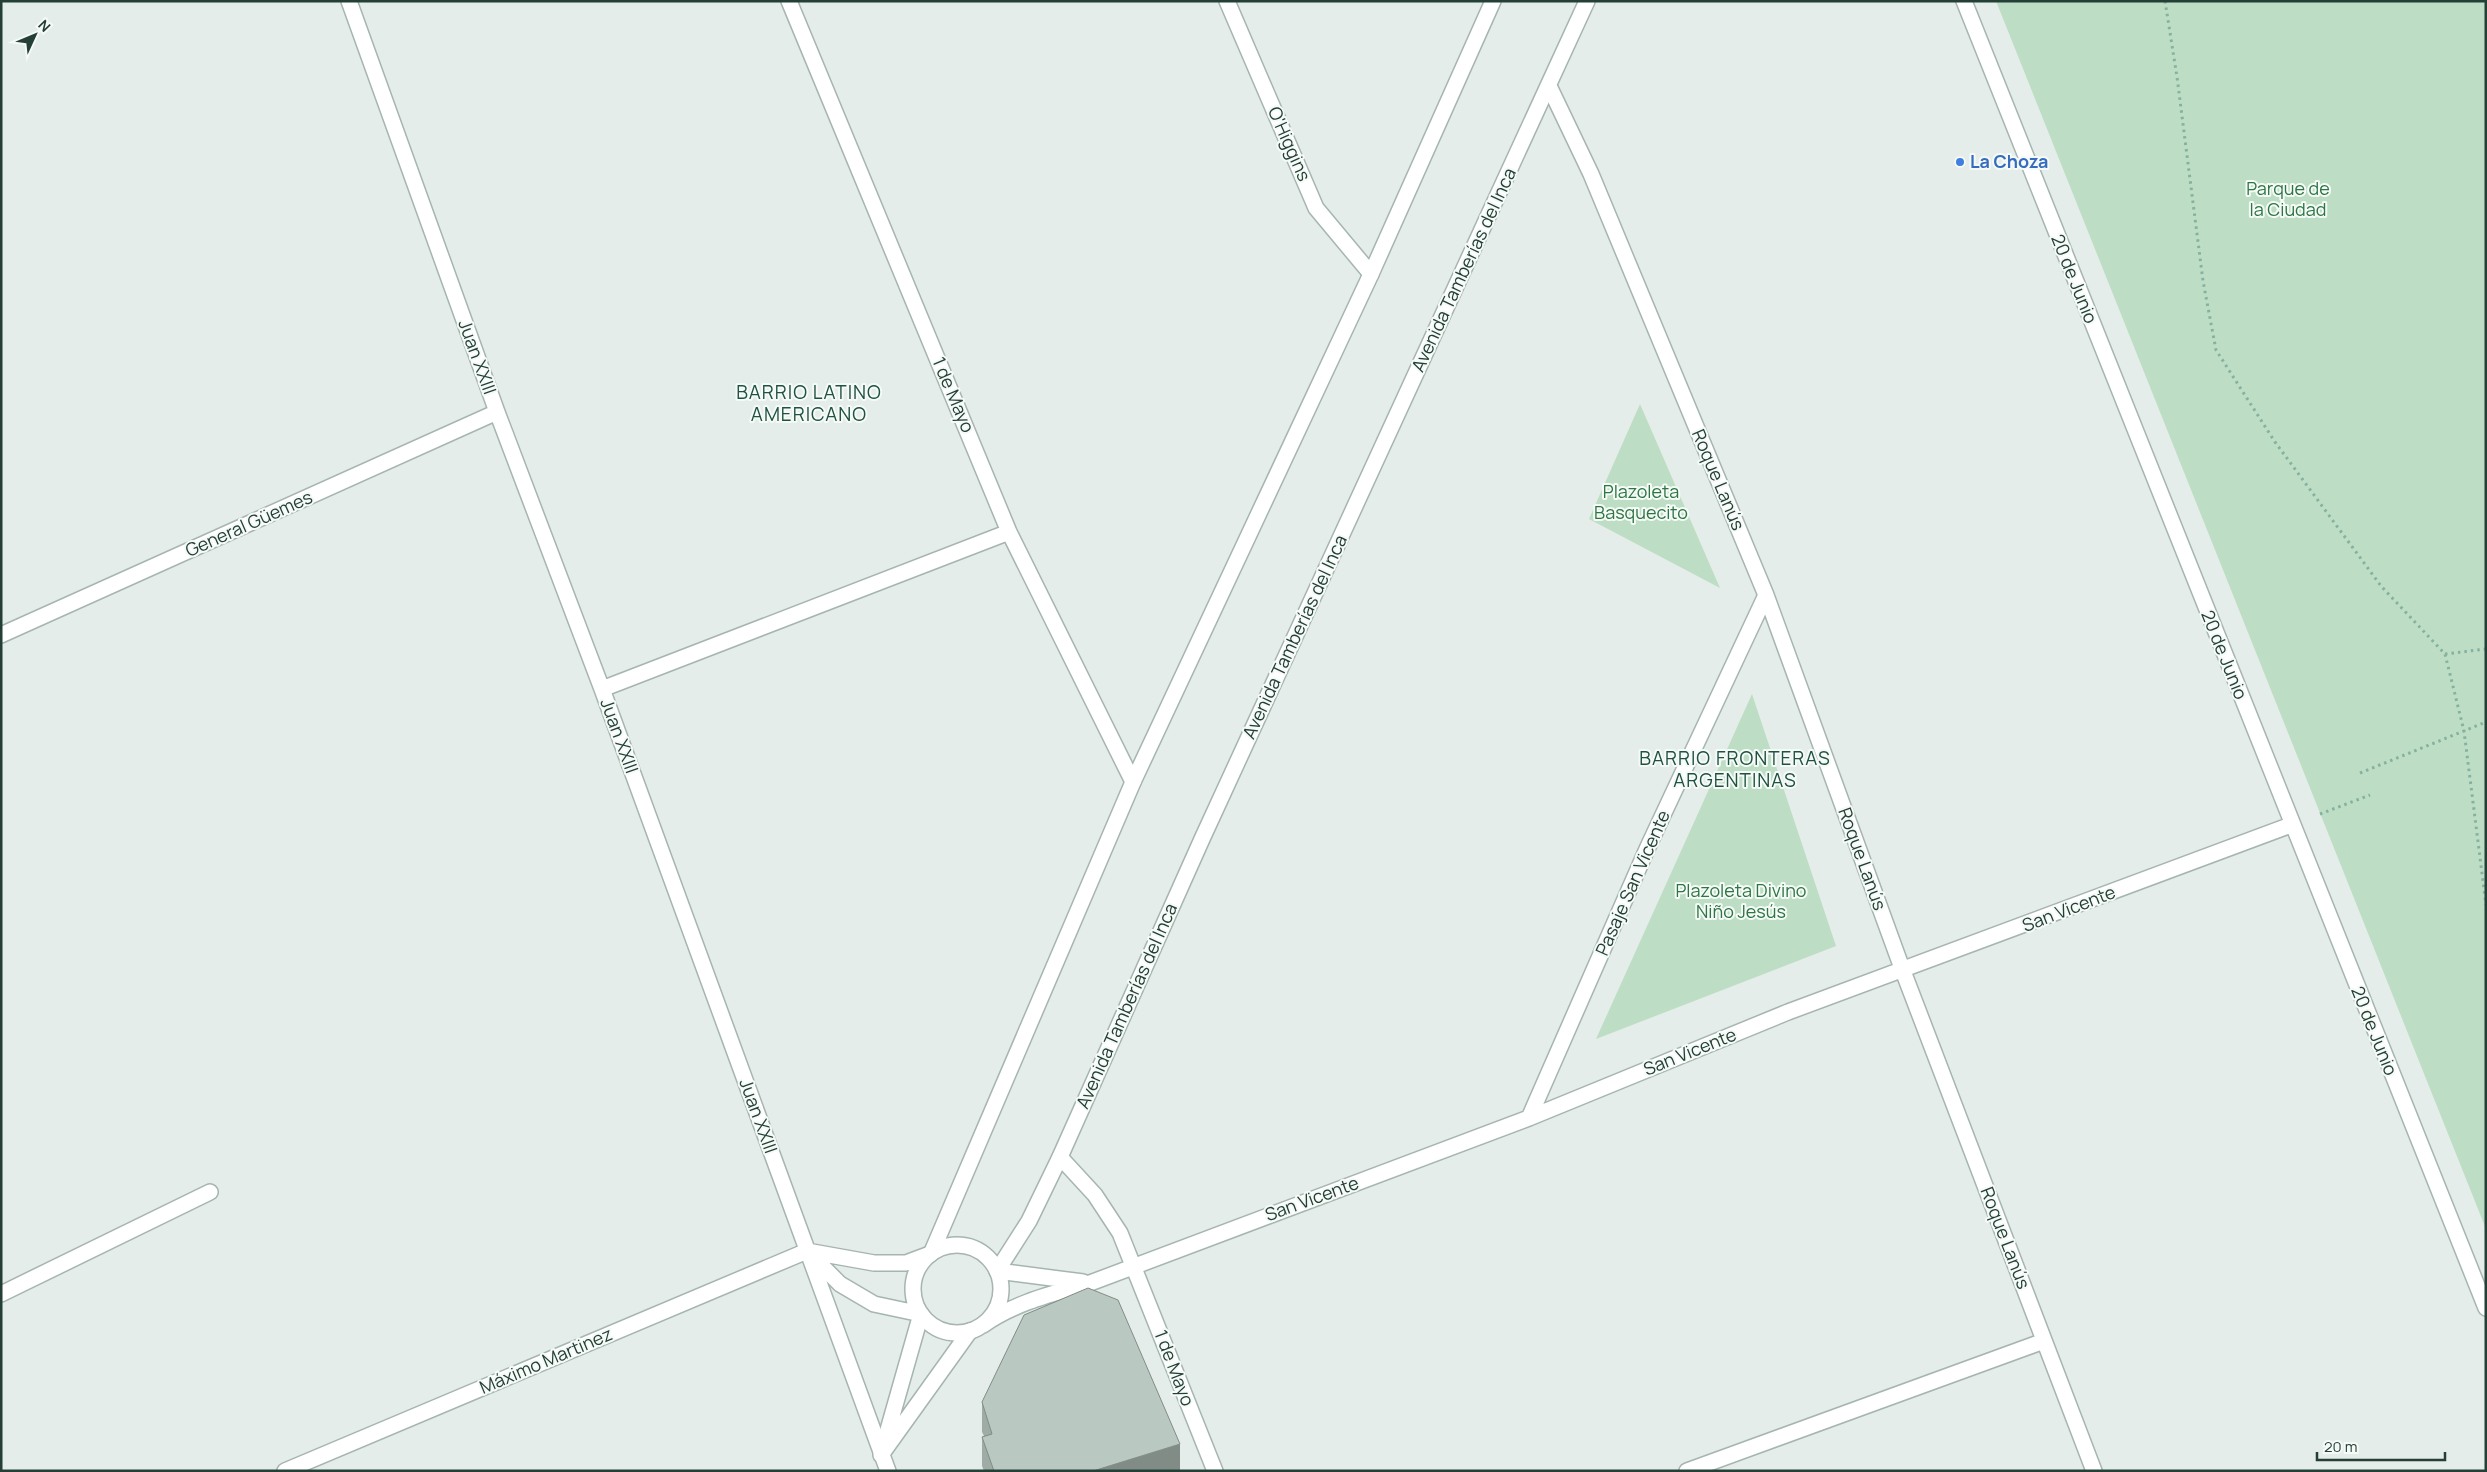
<svg xmlns="http://www.w3.org/2000/svg" width="2487" height="1472" font-family="Manrope,sans-serif">
<style>
.green{fill:#bddec4}
.lines{fill:none;stroke-linecap:round;stroke-linejoin:round}
.service-casing{stroke:#a6b5b0;stroke-width:18}
.minor-casing{stroke:#a6b5b0;stroke-width:18}
.tertiary-casing{stroke:#a6b5b0;stroke-width:18}
.path{stroke:#85b1a0;stroke-width:3;stroke-dasharray:2.5 4;stroke-linecap:butt}
.service{stroke:#fff;stroke-width:15}
.minor{stroke:#fff;stroke-width:15}
.tertiary{stroke:#fff;stroke-width:15}
.wall{fill:#9faca6}
.shaded-wall{fill:#828c87}
.building{fill:#b9c8c1;stroke:#828c87}
.shop-dot{fill:#3f7fe0;stroke:#f5faf7;stroke-width:2}
.labels{text-anchor:middle;stroke-width:4;stroke-linejoin:round;paint-order:stroke}
.street-label{font-size:18px;fill:#233f36;stroke:#f5faf7}
.shop-label{font-size:18px;font-weight:bold;fill:#366cbe;stroke:#f5faf7;text-anchor:start}
.park-label{font-size:18px;fill:#2d7644;stroke:#f5faf7}
.neighbourhood-label{font-size:19px;letter-spacing:1px;fill:#1f5241;stroke:#f5faf7}
</style>
<rect width="100%" height="100%" fill="#e4ede9"/>
<path class="green" d="M1996,1H2486V1229Z
M1640,404L1720,588L1589,519Z
M1752,694L1836,946L1596,1039Z"/>
<g class="lines">
<g class="service-casing">
<path id="service" d="M1,1294L210,1192"/>
</g>
<g class="minor-casing">
<path id="minor" d="M349,1L497,412L602,689L888,1471
M789,1L1009,532L1133,782
M1227,1L1316,208L1371,274
M1964,1L2486,1308
M1549,86L1591,174L1766,595L1903,971L2094,1471
M1,635L497,412
M602,689L1009,532
M1529,1118L1647,849L1766,595
M1060,1157L1095,1195L1120,1233L1215,1471
M913 1289a44 44 0 1 1 88 0a44 44 0 1 1-88 0Z
M807,1251L874,1263H906L930,1254
M810,1254L840,1284L874,1304L921,1314
M997,1271L1083,1282
M983,1325C1016,1302 1052,1294 1090,1283L1529,1118L1788,1012L2291,825
M285,1471L807,1251
M1687,1471L2044,1341"/>
</g>
<g class="tertiary-casing">
<path id="tertiary" d="M931,1254L1133,782L1371,274L1493,1
M997,1271L1029,1221L1060,1157L1202,839L1587,1
M884,1444L921,1314
M881,1455L970,1331"/>
</g>
<path class="path" d="M2165,1L2177,77L2203,281L2216,350L2275,442L2381,586L2445,654L2464,731L2486,905
M2445,654L2486,649
M2360,773L2486,722
M2320,814L2370,795"/>
<use href="#service" class="service"/>
<use href="#minor" class="minor"/>
<use href="#tertiary" class="tertiary"/>
</g>
<path class="wall" d="M982,1402L1180,1471H984L982,1466V1437L984,1436L982,1432Z"/>
<path class="shaded-wall" d="M1180,1444V1471H1093Z"/>
<path class="building" d="M1088,1288L1118,1300L1180,1444L1093,1471H994L982,1437L992,1434L982,1402L1024,1315Z"/>
<circle class="shop-dot" cx="1960" cy="162" r="5"/>
<g class="labels">
<g class="street-label">
<text transform="translate(1289 144) rotate(66)" y="6">O'Higgins</text>
<text transform="translate(1464 270) rotate(-65)" y="6">Avenida Tamberías del Inca</text>
<text transform="translate(2074 279) rotate(68)" y="6">20 de Junio</text>
<text transform="translate(477 357) rotate(70)" y="6">Juan XXIII</text>
<text transform="translate(953 395) rotate(67)" y="6">1 de Mayo</text>
<text transform="translate(1718 480) rotate(67)" y="6">Roque Lanús</text>
<text transform="translate(249 524) rotate(-24)" y="6">General Güemes</text>
<text transform="translate(1295 637) rotate(-65)" y="6">Avenida Tamberías del Inca</text>
<text transform="translate(2224 655) rotate(68)" y="6">20 de Junio</text>
<text transform="translate(619 736) rotate(70)" y="6">Juan XXIII</text>
<text transform="translate(1862 859) rotate(70)" y="6">Roque Lanús</text>
<text transform="translate(1633 883) rotate(-66)" y="6">Pasaje San Vicente</text>
<text transform="translate(2069 909) rotate(-21)" y="6">San Vicente</text>
<text transform="translate(1127 1006) rotate(-66)" y="6">Avenida Tamberías del Inca</text>
<text transform="translate(2374 1031) rotate(68)" y="6">20 de Junio</text>
<text transform="translate(1690 1052) rotate(-22)" y="6">San Vicente</text>
<text transform="translate(758 1116) rotate(70)" y="6">Juan XXIII</text>
<text transform="translate(1312 1199) rotate(-20)" y="6">San Vicente</text>
<text transform="translate(2005 1238) rotate(69)" y="6">Roque Lanús</text>
<text transform="translate(546 1361) rotate(-23)" y="6">Máximo Martinez</text>
<text transform="translate(1174 1368) rotate(69)" y="6">1 de Mayo</text>
</g>
<g class="shop-label">
<text x="1970" y="168">La Choza</text>
</g>
<g class="park-label">
<text x="2288" y="195">Parque de<tspan x="2288" dy="21">la Ciudad</tspan></text>
<text x="1641" y="498">Plazoleta<tspan x="1641" dy="21">Basquecito</tspan></text>
<text x="1741" y="897">Plazoleta Divino<tspan x="1741" dy="21">Niño Jesús</tspan></text>
</g>
<g class="neighbourhood-label">
<text x="809" y="399">BARRIO LATINO<tspan x="809" dy="22">AMERICANO</tspan></text>
<text x="1735" y="765">BARRIO FRONTERAS<tspan x="1735" dy="22">ARGENTINAS</tspan></text>
</g>
</g>
<rect width="2487" height="1472" fill="none" stroke="#233f36" stroke-width="5"/>
<g transform="translate(35 35) rotate(46)" stroke="#f5faf7" stroke-width="4" paint-order="stroke">
<path d="M0-4L9 19L0 12L-9 19Z" fill="#233f36"/>
<text y="-8" font-size="14" font-weight="bold" text-anchor="middle" fill="#233f36">N</text>
</g>
<path d="M2317 1452v8h128v-8" fill="none" stroke="#233f36" stroke-width="2.5"/>
<text x="2324" y="1452" font-size="15" fill="#233f36" stroke="#f5faf7" stroke-width="4" paint-order="stroke">20 m</text>
</svg>
